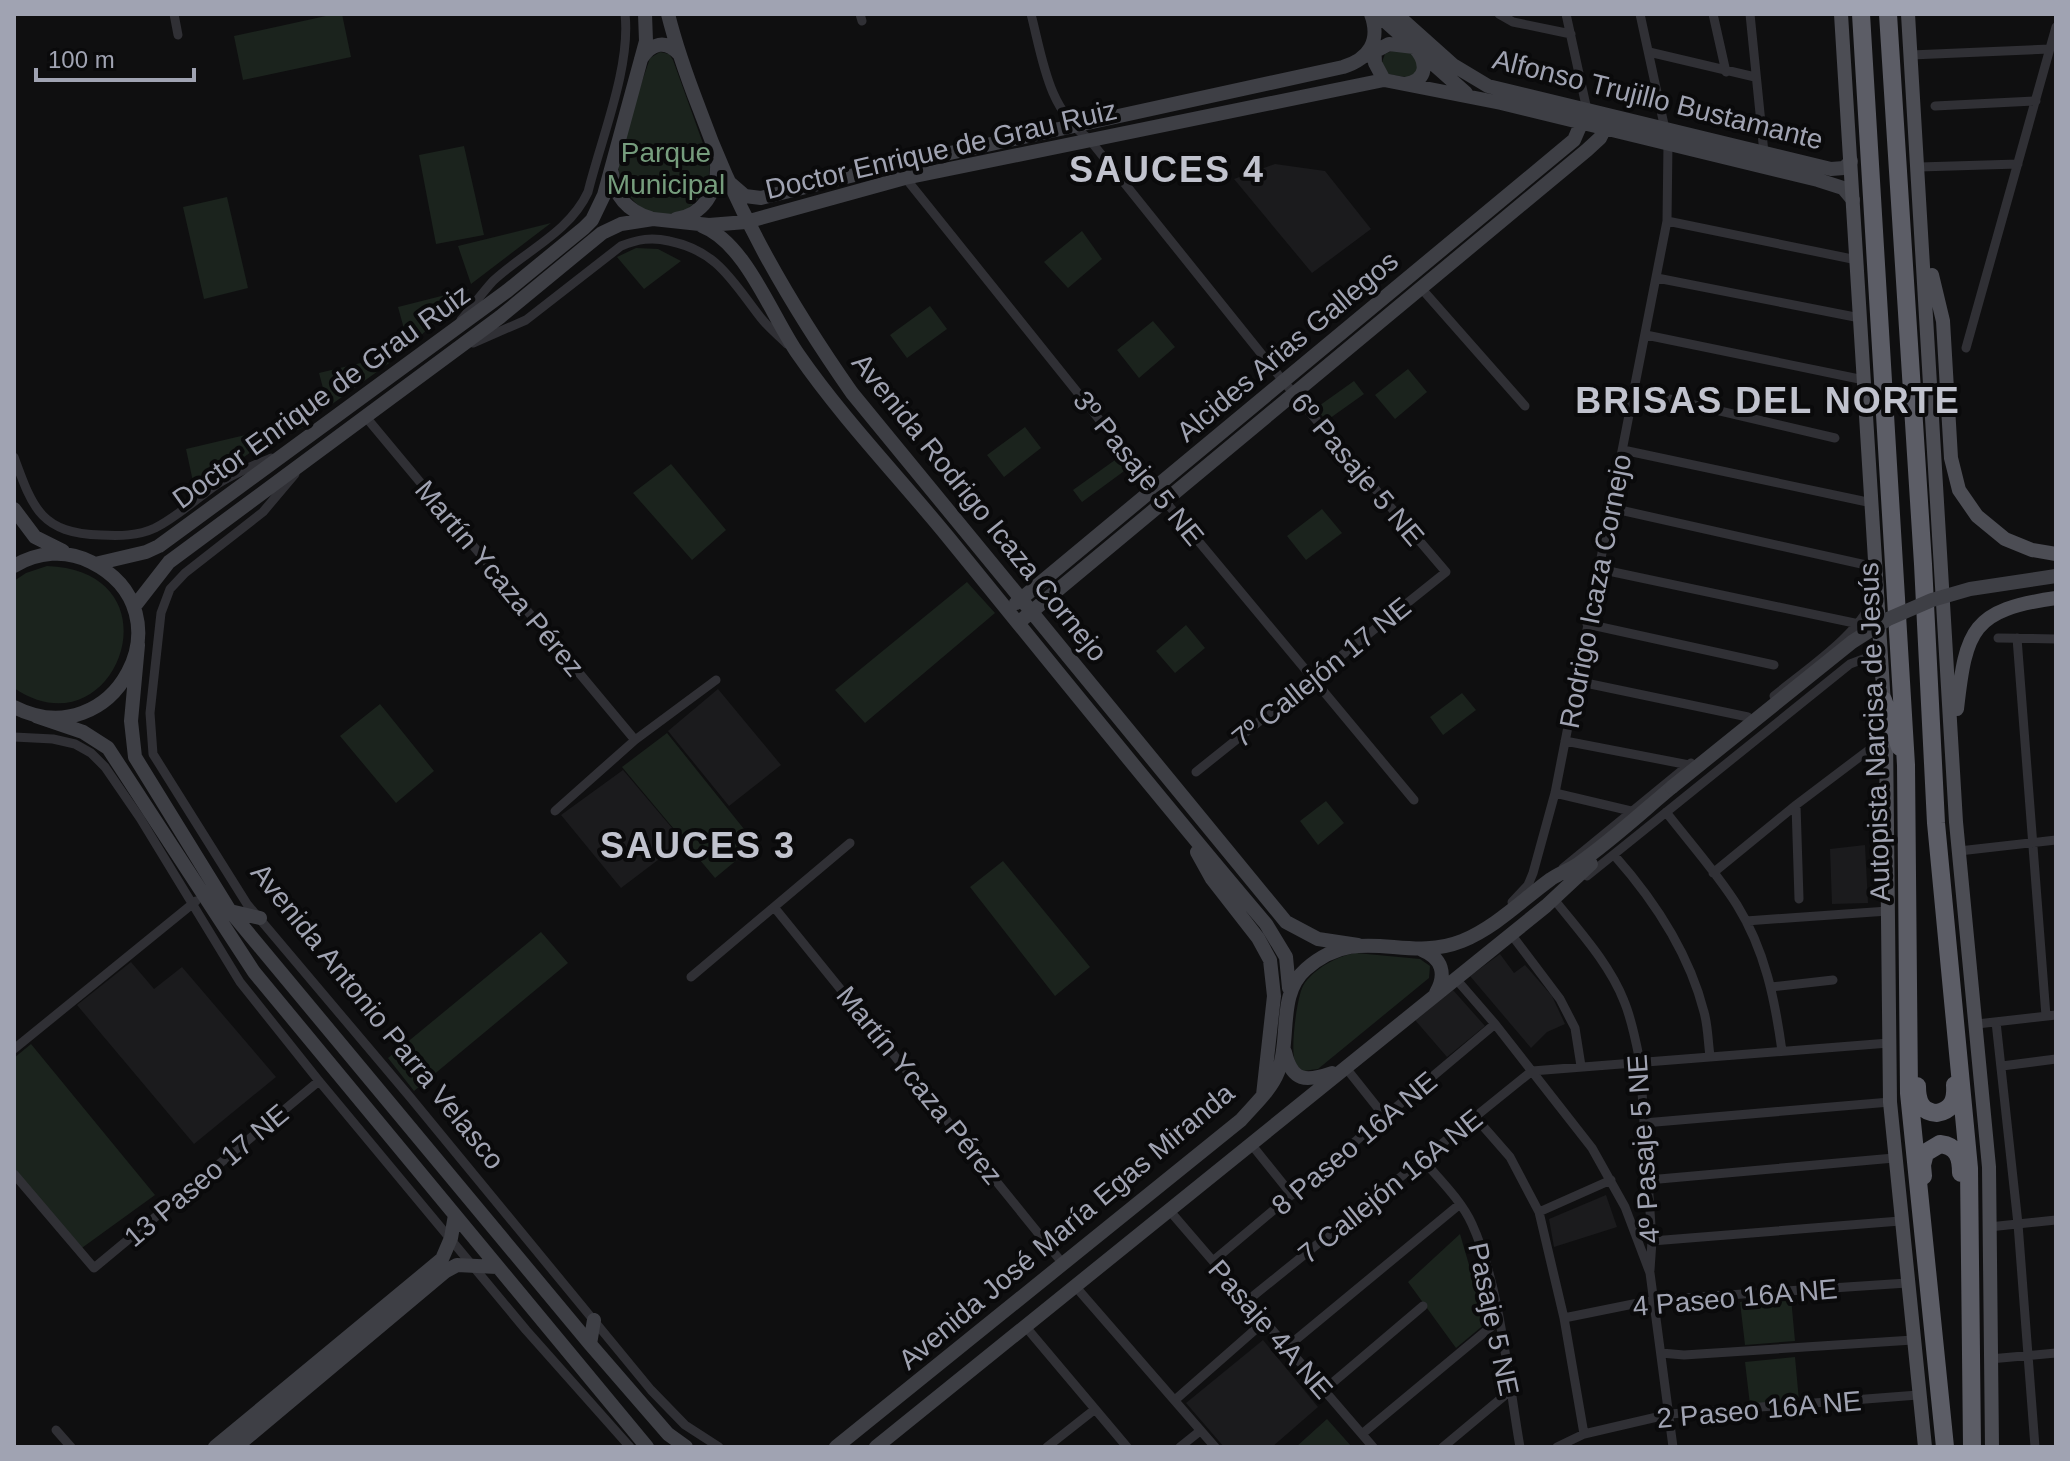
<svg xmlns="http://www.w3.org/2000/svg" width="2070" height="1461" font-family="Arial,sans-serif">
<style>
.built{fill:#1b1b1d}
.green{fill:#1b231d}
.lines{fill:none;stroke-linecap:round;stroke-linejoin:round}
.street{stroke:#303035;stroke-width:9}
.secondary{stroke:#3e3f45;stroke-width:14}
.primary{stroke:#4c4d54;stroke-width:14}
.highway{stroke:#5c5d66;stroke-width:18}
.secondary-bridge{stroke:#3e3f45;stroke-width:14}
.labels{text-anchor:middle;stroke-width:8;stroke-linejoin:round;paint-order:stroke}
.street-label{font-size:28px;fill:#a0a3b2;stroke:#0a0a0b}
.park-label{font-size:28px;fill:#769d7d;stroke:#0a0a0b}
.district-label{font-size:36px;font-weight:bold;letter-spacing:2px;fill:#c1c3ce;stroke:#0a0a0b}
</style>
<rect width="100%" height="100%" fill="#0f0f10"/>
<path class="built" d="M1275,164L1325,171L1371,229L1312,273L1234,179Z
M718,689L781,765L729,806L668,731Z
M623,770L683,841L621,888L561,815Z
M1865,845L1868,903L1832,904L1830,849Z
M1500,954L1514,973L1525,965L1552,996L1565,1024L1547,1032L1531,1048L1470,976Z
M131,962L154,989L182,967L276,1077L194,1144L77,1005Z
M1453,990L1485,1026L1447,1057L1415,1020Z
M1606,1195L1617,1227L1554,1247L1549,1219Z
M1263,1340L1318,1407L1272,1447H1224L1186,1403Z"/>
<path class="green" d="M335,14H342L351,57L243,80L234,36Z
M1399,48L1416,55L1418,70L1411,78L1388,74L1382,62L1385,54Z
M660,52L669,54L673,60L710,163C710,208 663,236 631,198C626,191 620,186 619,177C615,149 641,87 650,58Z
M464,146L484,235L436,244L419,155Z
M227,197L248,288L204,299L183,207Z
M551,223L471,284L458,246Z
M1082,231L1102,259L1068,288L1044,262Z
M636,248L658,249L681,261L644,289L617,257Z
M469,289L409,347L398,307Z
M930,306L947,329L907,358L890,335Z
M1153,321L1175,347L1139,378L1117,350Z
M390,356L392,361L328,407L319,373Z
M1408,369L1427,392L1395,419L1375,395Z
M1354,381L1364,394L1326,421L1316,408Z
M300,422L304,427L254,450L195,491L186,449Z
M1025,427L1041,448L1004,477L987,455Z
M1122,455L1131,466L1082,502L1073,490Z
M671,464L726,530L692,560L633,493Z
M1322,509L1342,533L1306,560L1287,536Z
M47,566C184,571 115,757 14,688V581L26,573Z
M967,582L995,613L865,723L835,690Z
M1186,625L1205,648L1175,673L1156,651Z
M1462,693L1476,710L1443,735L1430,717Z
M380,704L434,771L396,803L340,736Z
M667,733L756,844L715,878L622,767Z
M1326,801L1344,823L1318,845L1300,821Z
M1003,861L1090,967L1055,996L970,887Z
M541,932L568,963L414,1091L388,1058Z
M1356,953L1420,959L1430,966L1429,978L1318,1069L1303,1071C1299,1067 1297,1067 1295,1061C1290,1050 1297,997 1303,986C1313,969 1337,956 1356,953Z
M31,1044L155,1195L79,1250L14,1169V1058Z
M1460,1234L1486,1323L1456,1348L1408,1282Z
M1791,1298L1795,1341L1745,1345L1740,1302Z
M1795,1357L1799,1401L1750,1405L1745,1362Z
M1327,1419L1352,1447H1296Z"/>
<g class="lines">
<path class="street" d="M174,14L178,35
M860,14L862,21
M1031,14C1043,61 1048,109 1089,139L1284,382L1446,572L1196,772
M1499,14L1513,22L1571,34
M1566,14L1587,110
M1713,14L1726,72
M1750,14L1764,153
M1649,52L1755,77
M1911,55L2049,49
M1935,106L2036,101
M895,165L1155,489L1414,800
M1919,167L2018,164
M1667,221L1857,260
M1657,278L1860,318
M1421,288L1525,406
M461,320C472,307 482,293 493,281C525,251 569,233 588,192C601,139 631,67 625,14
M1646,335L1864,380
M473,343L526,320L621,246C638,239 652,237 669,241C718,251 732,281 761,318C768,327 778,335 787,344
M1966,348L2056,27
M1635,391L1835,438
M365,416L635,740
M1623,450L1872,503
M14,457C33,509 41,533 101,535C119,536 138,536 155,528C177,517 196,499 216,485C232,474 253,466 271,458
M295,474L263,512L185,573L170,589L161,613L150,713L153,754L247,904L410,1097L651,1390L685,1425L719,1447
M1611,508L1875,567
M1599,569L1859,624
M1587,624L1774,665
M1998,638L2056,639
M2017,638L2046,1016
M1576,681L1748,717
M1774,696C1804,671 1864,632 1874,595
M14,737L53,739L75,744L91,753L105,767L140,818L240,982L319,1081L526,1330L630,1447
M1565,741L1689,765
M1555,793L1631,811
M1796,805L1799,899
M555,811L635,740L716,680
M1666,812C1690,843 1717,873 1737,905C1765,950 1775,1000 1782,1051
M1959,851L2056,840
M1614,855C1654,900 1689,953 1704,1012C1708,1026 1708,1042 1710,1056
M1563,868L1691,763
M1713,873L1796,805L1886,737
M1587,876L1850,664L1866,658L1880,667
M1512,902L1528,885L1533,873L1555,793L1667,221L1668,143L1640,14
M1557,903C1581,933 1610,965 1624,1001C1632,1020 1636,1042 1640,1062L1652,1241L1650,1270
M774,907L1064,1265
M1746,921L1888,911
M1511,934L1560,999L1575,1028L1581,1066
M691,977L850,843
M1456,979L1495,1024L1592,1148L1625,1207L1650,1273L1673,1447
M1771,987L1833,980
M1996,1022L2018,1224L2035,1447
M1977,1024L2056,1015
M14,1049L196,901
M2002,1066L2056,1059
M1346,1068L1385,1117
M1475,1117L1510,1157L1539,1212L1564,1318L1584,1434
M1644,1123L1890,1102
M1251,1144L1292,1195
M1423,1160C1440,1180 1461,1200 1472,1224C1500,1285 1508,1379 1520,1447
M14,1174L94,1268L319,1081
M1648,1180L1894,1158
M1169,1210L1373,1447
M1539,1212L1611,1180
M1989,1227L2056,1220
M1652,1241L1900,1221
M1213,1261L1495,1024
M1075,1286L1215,1447
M1247,1301L1532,1071L1889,1043
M1564,1318L1653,1300L1907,1283
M1025,1326L1127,1447
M1287,1347L1460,1204
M1661,1353L1684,1355L1913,1340
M1990,1359L2056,1353
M1324,1390L1423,1306
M1175,1400L1265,1321
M56,1430L71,1447
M1362,1434L1498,1321
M1047,1447L1094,1410
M1180,1447L1200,1431
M1443,1447L1510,1391
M1557,1447L1584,1434L1670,1414L1918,1395"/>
<path class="secondary" d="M668,14C676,46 687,77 699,108C736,211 789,303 852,393L1286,922L1318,939L1358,945
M1377,14L1466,93
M1396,14L1453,65L1488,86L1831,169L1844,168L1851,161
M1374,43L1375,63L1384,80
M1366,56L1389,44L1414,47C1428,62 1428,80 1406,84
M641,59C651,43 666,39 679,54
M612,173C614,196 628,211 650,218
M730,183L745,196L761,198L895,165L1343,67C1369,59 1381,41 1371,14
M676,219C703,215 718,191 717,165
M702,226C746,243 772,317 798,354C843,419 898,476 948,537C1053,666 1158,797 1266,924L1286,957L1289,988
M14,509L35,537L63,551
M95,564L146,552L159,546L507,291L584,228L592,220L604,195L646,41L645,14
M14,566C37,552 66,549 91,562C192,612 114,758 14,707
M1016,603L1574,140L1587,110
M134,607L169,562L500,317L602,233L621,224L653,219L709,225L746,222L905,178L1384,80L1501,103L1818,180L1843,188L1853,200
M1024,618L1587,150L1600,138L1605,128
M138,645L131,721L135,757L230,911L590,1344L668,1434L686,1447
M36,716L83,732L108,748L254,972L647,1447
M1197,852L1212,879L1258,938L1270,960L1274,996L1263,1095
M230,911L260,918
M1422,950C1442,958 1447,974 1436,993
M1285,1052C1292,1082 1306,1082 1332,1073
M590,1344L594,1320
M215,1447L442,1259L451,1238L455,1215
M236,1447L446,1271L457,1265L497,1267
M836,1447L1241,1120C1254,1105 1271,1090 1278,1072C1291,1039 1277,994 1306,969C1359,922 1404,964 1462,941C1496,927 1522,900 1551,879C1560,873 1569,870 1578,864C1611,841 1641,813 1672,787
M876,1447L1546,906L1591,864"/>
<path class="primary" d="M1841,14L1886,737L1890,1102L1925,1447
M1908,14L1956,822L1989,1167L1992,1447
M1932,275L1943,321L1951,458L1959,490L1977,516L2005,539L2032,550L2056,554
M1957,709C1966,629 1972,610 2056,598"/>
<path class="highway" d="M1861,14L1906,765L1909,1093L1945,1447
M1888,14L1923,564L1936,823L1969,1168L1972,1447
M1883,700L1900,747
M1917,1086C1917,1101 1921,1112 1937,1113C1953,1110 1956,1099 1955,1085
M1923,1176L1922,1165L1925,1153L1940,1144C1958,1146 1961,1158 1961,1173"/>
<path class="secondary-bridge" d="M1672,787L1852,642L1888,619L1932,600L1970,589L2056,576"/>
</g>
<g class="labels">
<g class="street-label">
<text transform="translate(1658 99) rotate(14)" y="10">Alfonso Trujillo Bustamante</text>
<text transform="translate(941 149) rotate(-13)" y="10">Doctor Enrique de Grau Ruiz</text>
<text transform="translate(1287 346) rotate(-40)" y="10">Alcides Arias Gallegos</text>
<text transform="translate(321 396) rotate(-36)" y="10">Doctor Enrique de Grau Ruiz</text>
<text transform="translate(1139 468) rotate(51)" y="10">3º Pasaje 5 NE</text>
<text transform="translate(1358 469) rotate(50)" y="10">6º Pasaje 5 NE</text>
<text transform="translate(980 507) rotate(51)" y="10">Avenida Rodrigo Icaza Cornejo</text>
<text transform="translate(500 578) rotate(50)" y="10">Martín Ycaza Pérez</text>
<text transform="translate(1595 591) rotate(-79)" y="10">Rodrigo Icaza Cornejo</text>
<text transform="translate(1321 672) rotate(-39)" y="10">7º Callejón 17 NE</text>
<text transform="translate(1874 732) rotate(-92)" y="10">Autopista Narcisa de Jesús</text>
<text transform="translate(378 1016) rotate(51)" y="10">Avenida Antonio Parra Velasco</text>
<text transform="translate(920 1085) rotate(51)" y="10">Martín Ycaza Pérez</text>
<text transform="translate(1354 1143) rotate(-40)" y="10">8 Paseo 16A NE</text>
<text transform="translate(1643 1149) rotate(-94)" y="10">4º Pasaje 5 NE</text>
<text transform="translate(206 1175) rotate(-40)" y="10">13 Paseo 17 NE</text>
<text transform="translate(1390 1186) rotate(-39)" y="10">7 Callejón 16A NE</text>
<text transform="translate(1066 1226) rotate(-40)" y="10">Avenida José María Egas Miranda</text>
<text transform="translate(1735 1297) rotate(-5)" y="10">4 Paseo 16A NE</text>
<text transform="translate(1494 1319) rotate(78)" y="10">Pasaje 5 NE</text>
<text transform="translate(1271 1329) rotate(49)" y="10">Pasaje 4A NE</text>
<text transform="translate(1759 1409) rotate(-5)" y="10">2 Paseo 16A NE</text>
</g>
<g class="park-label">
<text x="666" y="162">Parque<tspan x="666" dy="32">Municipal</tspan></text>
</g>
<g class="district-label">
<text x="1167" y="182">SAUCES 4</text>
<text x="1768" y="413">BRISAS DEL NORTE</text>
<text x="698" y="858">SAUCES 3</text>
</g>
</g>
<rect width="2070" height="1461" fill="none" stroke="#a0a3b2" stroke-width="32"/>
<path d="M36 68v12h158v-12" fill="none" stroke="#a0a3b2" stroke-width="4"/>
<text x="48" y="68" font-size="24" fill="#a0a3b2" stroke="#0a0a0b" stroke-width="6" paint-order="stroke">100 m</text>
</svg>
